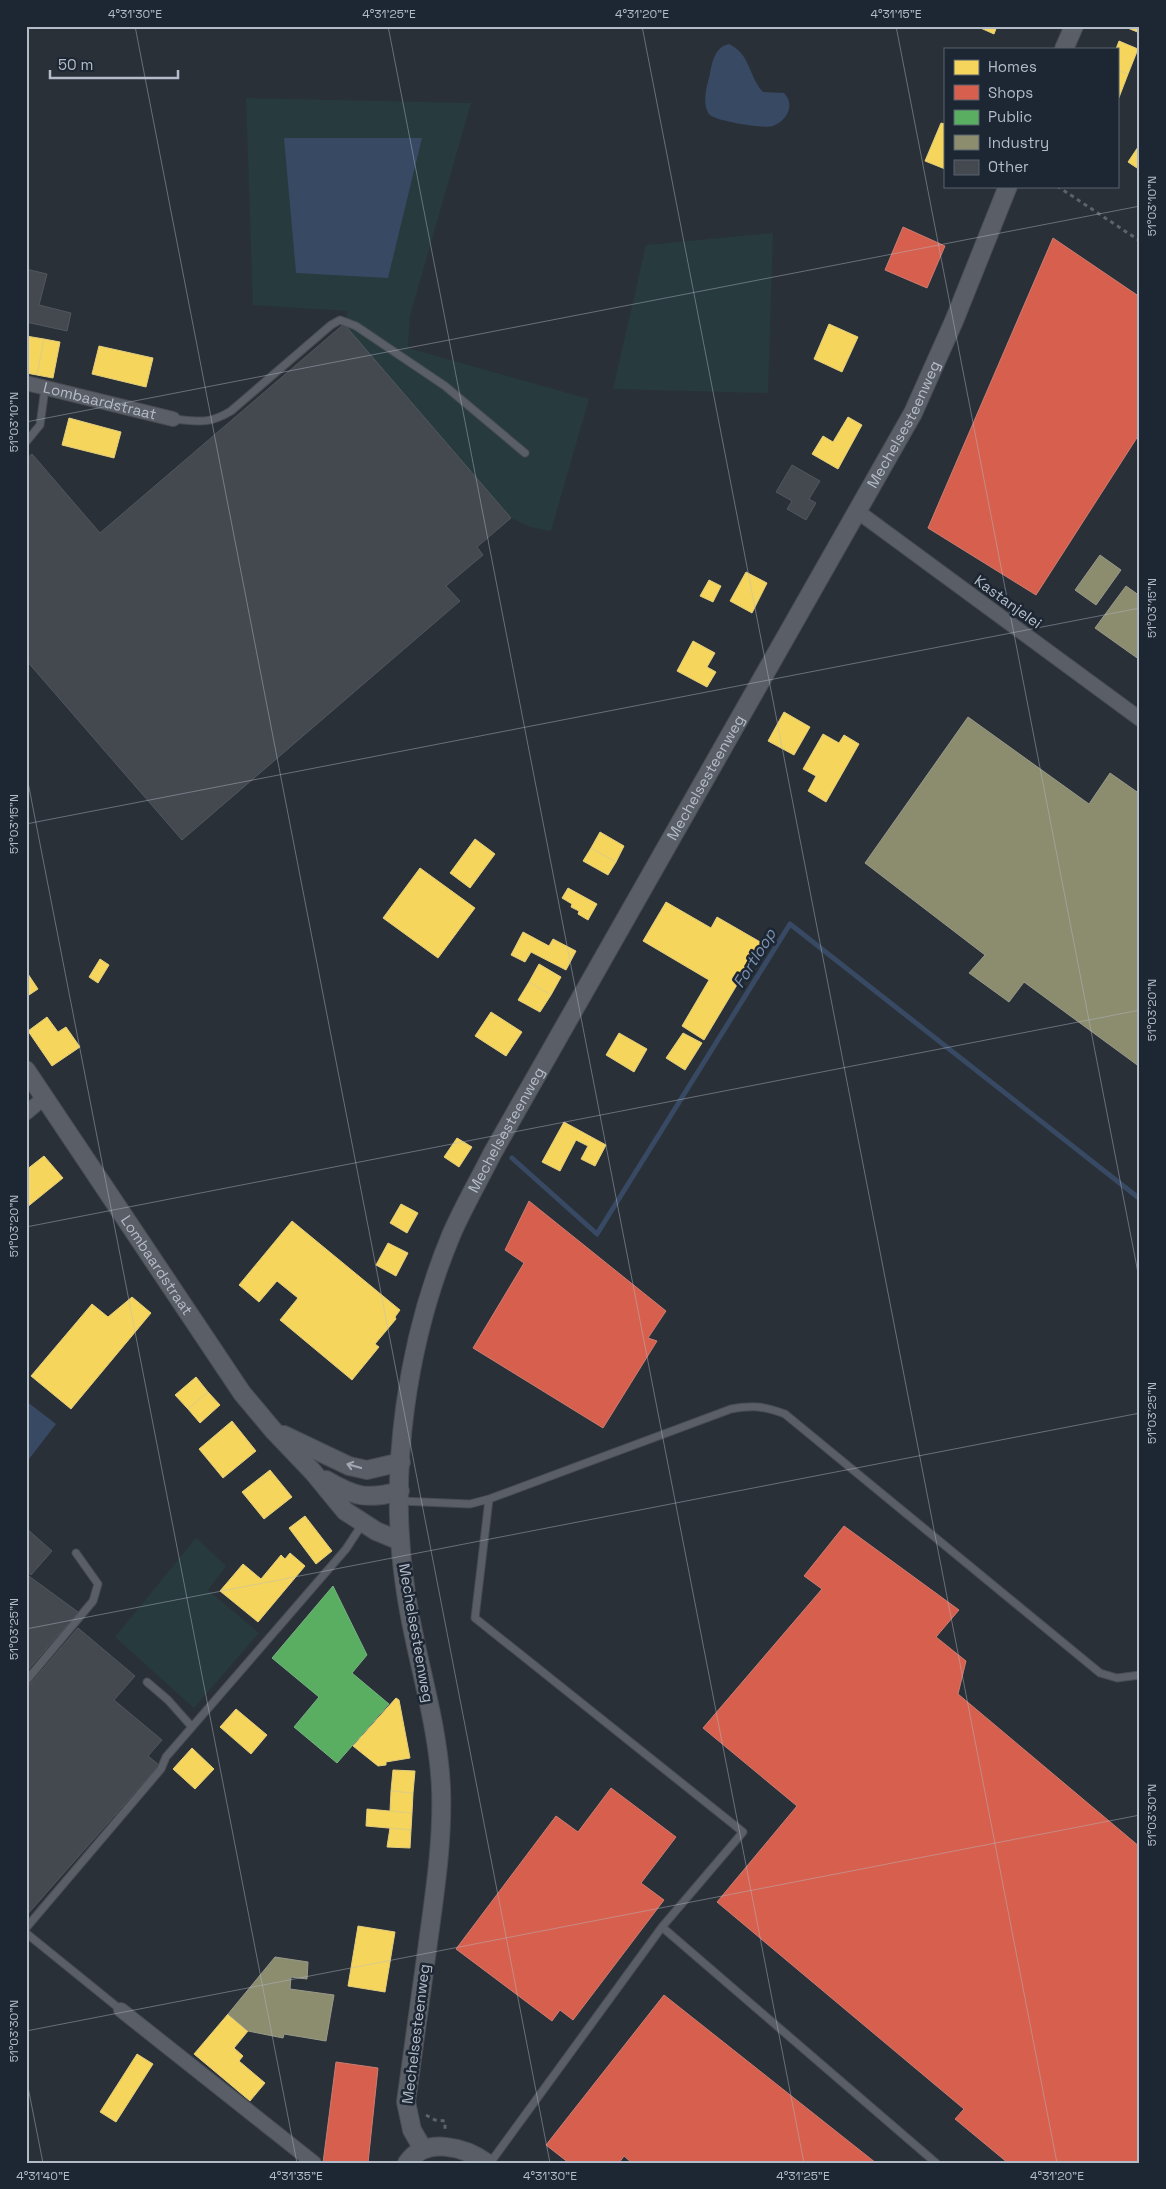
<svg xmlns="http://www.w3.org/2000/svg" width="1166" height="2189" font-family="'Space Grotesk',sans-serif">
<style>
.green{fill:#273a3e}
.water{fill:#384963}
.homes{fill:#f6d55c;stroke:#e2ce7d}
.shops{fill:#d6604d;stroke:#cc7c72}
.public{fill:#5aae61;stroke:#75b280}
.industry{fill:#8c8c6e;stroke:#989a89}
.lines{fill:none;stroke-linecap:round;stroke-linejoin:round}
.stream{stroke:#384963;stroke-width:5}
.building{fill:#444950;stroke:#52575f}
.service-casing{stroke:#484c53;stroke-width:9}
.minor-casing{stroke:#484c53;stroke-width:16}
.tertiary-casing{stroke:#484c53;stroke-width:20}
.path{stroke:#5d636a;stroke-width:3;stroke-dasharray:4 4;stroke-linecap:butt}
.service{stroke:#5a5e66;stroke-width:7}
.minor{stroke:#5a5e66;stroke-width:14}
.tertiary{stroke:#5a5e66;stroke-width:18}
.oneway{stroke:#a2a9b5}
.ticks{fill:none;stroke:#b4bcc9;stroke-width:1;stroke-opacity:0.45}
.labels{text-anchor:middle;stroke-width:5;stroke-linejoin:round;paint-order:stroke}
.street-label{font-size:15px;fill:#b4bcc9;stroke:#1d2633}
.water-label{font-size:16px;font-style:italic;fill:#7c92b1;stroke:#1d2633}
.neatline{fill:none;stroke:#b4bcc9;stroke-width:2}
.ticks-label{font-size:12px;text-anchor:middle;fill:#b4bcc9}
</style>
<rect width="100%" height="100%" fill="#2a3038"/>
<path class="green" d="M246,98L471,103L410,316L408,348L589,399L551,531L530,527L511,518L344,324L348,311L253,305Z
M773,233L768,393L613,389L646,245Z
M196,1538L226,1566L208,1590L259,1633L194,1708L115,1637Z"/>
<path class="water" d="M729,44C752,56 747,74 763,92L784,93C795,104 788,120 773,126C765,129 716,121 710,115C701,105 707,85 710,74C712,62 715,47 729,44Z
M284,138H422L388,278L296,273Z
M26,1401L56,1424L26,1463Z"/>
<path class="homes" d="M976,26H997L994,34Z
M1126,26H1140V33L1125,27Z
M1119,41L1138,49L1128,74L1117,70L1116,49Z
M1117,70L1128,74L1118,100L1117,99Z
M941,123L945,124V169L925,161Z
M1140,144V170L1128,162Z
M829,324L858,337L842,372L814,359Z
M26,336L44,339L37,375L26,373Z
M44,339L60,342L53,378L37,375Z
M99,346L153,358L146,387L92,374Z
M848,417L862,425L838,469L812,454L823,436L833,442Z
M69,418L121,432L114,458L62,445Z
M746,572L767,583L752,613L730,601Z
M709,580L721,586L713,602L700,596Z
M693,641L715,653L707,667L716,672L707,687L677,671Z
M784,712L810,727L794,755L768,741Z
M823,734L839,743L844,735L859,744L826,802L808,791L816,776L803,769Z
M600,832L624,846L616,862L591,848Z
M475,839L495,854L470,888L450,873Z
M591,848L616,862L608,875L583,861Z
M420,868L475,908L438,958L383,918Z
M568,888L597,904L588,920L578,914L579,911L571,907L572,904L562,898Z
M666,902L711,928L717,917L762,943L704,1040L682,1026L709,980L643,941Z
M523,932L549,946L553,939L576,951L566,970L531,952L525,962L511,955Z
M100,959L109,965L98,983L89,977Z
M539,964L561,977L551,995L529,982Z
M26,971L38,989L26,997Z
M529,982L551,995L540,1012L518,1000Z
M491,1012L522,1032L506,1056L475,1036Z
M47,1017L58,1032L66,1027L80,1047L52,1066L28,1031Z
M619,1033L647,1049L634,1072L606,1055Z
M683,1033L702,1043L685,1070L666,1058Z
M564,1122L606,1145L595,1166L581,1159L588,1146L576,1140L560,1171L542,1162Z
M457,1138L472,1147L459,1167L444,1157Z
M44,1156L63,1178L26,1208V1170Z
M401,1204L418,1213L407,1233L390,1223Z
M292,1221L400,1310L395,1317L396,1319L375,1344L379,1347L352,1380L280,1320L298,1298L277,1281L259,1302L239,1285Z
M388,1243L408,1253L396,1276L376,1265Z
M132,1297L151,1313L71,1409L31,1376L92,1304L108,1317Z
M196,1377L208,1392L188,1409L175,1395Z
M208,1392L220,1405L200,1423L188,1409Z
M232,1421L256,1451L223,1478L199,1449Z
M270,1470L292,1497L264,1519L242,1492Z
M305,1516L332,1551L316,1564L289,1528Z
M290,1553L305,1566L258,1622L220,1591L243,1564L261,1579L281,1555L285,1559Z
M396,1698L399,1700L410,1758L386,1762V1765L378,1766L353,1746Z
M236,1709L267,1735L251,1754L220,1727Z
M192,1748L214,1769L195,1789L173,1769Z
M393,1770L415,1771L413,1793L391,1791Z
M391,1791L413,1793L412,1813L390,1811Z
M367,1809L412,1813L411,1830L366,1826Z
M390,1828L411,1830L410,1848L387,1847Z
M358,1926L395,1932L385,1992L348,1986Z
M228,2014L248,2031L234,2048L243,2056L239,2061L265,2083L250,2101L194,2054Z
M137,2054L153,2064L116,2122L100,2112Z"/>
<path class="shops" d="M903,227L945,246L927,288L885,270Z
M1053,238L1140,297V433L1036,595L928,528Z
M529,1201L666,1311L648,1338L657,1341L603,1428L473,1348L524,1263L505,1250Z
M844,1526L959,1610L936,1637L966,1661L958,1694L1140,1847V2163H1008L955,2119L964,2109L717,1902L797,1806L703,1728L822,1589L804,1576Z
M611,1788L676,1837L641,1883L664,1900L573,2020L560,2010L552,2021L456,1949L556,1816L578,1832Z
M664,1995L876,2163H632L624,2156L619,2163H569L546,2145Z
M336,2062L378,2068L368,2163H323Z"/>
<path class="public" d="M333,1586L367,1655L352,1673L389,1704L337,1763L294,1727L319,1697L272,1658Z"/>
<path class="industry" d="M1100,555L1121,570L1096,605L1075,590Z
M1126,586L1140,596V660L1095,628Z
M968,717L1089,804L1110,773L1140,794V1067L1024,982L1009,1002L969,973L985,955L865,863Z
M275,1957L308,1962L307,1979L291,1977L290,1989L334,1995L326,2041L284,2034L283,2038L248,2031L228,2014Z"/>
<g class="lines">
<path class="stream" d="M512,1158L597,1234L790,924L1140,1199"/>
</g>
<path class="building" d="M26,269L47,274L39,305L71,313L67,331L26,322Z
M344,324L511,518L477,547L483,555L446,586L460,601L182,840L26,660V459L32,454L100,533Z
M792,465L820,481L809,499L816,503L806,520L787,509L792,501L776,492Z
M26,1528L52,1551L31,1575L26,1571Z
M26,1574L78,1612L26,1672Z
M78,1628L135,1676L114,1700L162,1740L148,1756L159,1765L26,1916V1689Z"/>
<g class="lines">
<g class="service-casing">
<path id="service" d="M173,419C198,421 208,425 231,411L331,325L340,320L356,326L445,386L525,453
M26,442L40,425L45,388
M489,1499L475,1618L743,1832L662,1927
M400,1501L470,1504L489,1499L731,1409C753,1405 763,1406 785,1414L1100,1673L1117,1678L1140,1675
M26,1681L93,1601L98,1584L76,1553
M147,1682L168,1700L192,1727L346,1549L363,1523
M26,1928L161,1769L166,1757L192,1727
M26,1933L121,2010
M490,2163L662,1927L936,2163"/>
</g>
<g class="minor-casing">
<g id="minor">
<path id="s1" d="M26,383L173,419"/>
<path d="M857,511L1140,719"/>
<path d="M26,1113L45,1097"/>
<path d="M121,2010L314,2163"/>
</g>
</g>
<g class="tertiary-casing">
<g id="tertiary">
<path d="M1064,49L1074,26"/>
<path id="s2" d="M26,1070L242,1393L273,1430L313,1472L345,1511L376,1531L400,1541"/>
<path d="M284,1435L349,1466L367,1470L401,1462"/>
<path d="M326,1480C355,1497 367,1500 400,1491"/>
<path id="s3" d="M423,2149L412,2130L406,2102C413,2049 421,1996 428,1943C435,1891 443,1840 441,1788C438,1719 414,1654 405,1586C388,1471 407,1340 452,1233C464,1206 479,1180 492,1154L913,413L954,321L1008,186"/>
<path d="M407,2163C426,2136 465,2147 487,2163"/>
</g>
</g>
<path class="path" d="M1057,186L1140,241
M426,2115L435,2120L445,2121V2132"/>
<use href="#service" class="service"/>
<use href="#minor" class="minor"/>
<use href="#tertiary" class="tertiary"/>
</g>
<defs><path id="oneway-shaft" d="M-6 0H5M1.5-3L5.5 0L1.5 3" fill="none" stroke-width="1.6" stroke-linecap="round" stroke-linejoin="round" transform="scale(1.25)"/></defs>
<use class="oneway" href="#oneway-shaft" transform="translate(354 1466) rotate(-164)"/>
<path class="ticks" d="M135,26L550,2163M388,26L804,2163M642,26L1057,2163M896,26L1140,1283M26,422L1140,206M26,772L297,2163M26,824L1140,608M26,1227L1140,1010M26,1629L1140,1413M26,2031L1140,1815M26,2077L43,2163"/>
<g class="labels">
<g class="street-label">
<text dy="5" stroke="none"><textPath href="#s1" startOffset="76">Lombaardstraat</textPath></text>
<text dy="5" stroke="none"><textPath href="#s3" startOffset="1859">Mechelsesteenweg</textPath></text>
<text transform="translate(1008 602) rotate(36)" y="5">Kastanjelei</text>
<text dy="5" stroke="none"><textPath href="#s3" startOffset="1454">Mechelsesteenweg</textPath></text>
<text dy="5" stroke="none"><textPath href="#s3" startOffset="1049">Mechelsesteenweg</textPath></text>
<text dy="5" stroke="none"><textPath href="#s2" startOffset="235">Lombaardstraat</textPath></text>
<text transform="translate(416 1633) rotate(80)" y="5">Mechelsesteenweg</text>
<text transform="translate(416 2034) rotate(-83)" y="5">Mechelsesteenweg</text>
</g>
<g class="water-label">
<text transform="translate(754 958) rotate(-58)" y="6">Fortloop</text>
</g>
</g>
<rect width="1166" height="2189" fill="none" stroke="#1d2633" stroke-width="55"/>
<rect x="944" y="48" width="175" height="140" fill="#1d2633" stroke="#59626f"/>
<rect x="954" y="60" width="25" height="15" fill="#f6d55c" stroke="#59626f"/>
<text x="988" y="72" font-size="15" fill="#b4bcc9">Homes</text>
<rect x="954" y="85" width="25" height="15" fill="#d6604d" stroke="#59626f"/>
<text x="988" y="98" font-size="15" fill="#b4bcc9">Shops</text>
<rect x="954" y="110" width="25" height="15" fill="#5aae61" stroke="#59626f"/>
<text x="988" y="122" font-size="15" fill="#b4bcc9">Public</text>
<rect x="954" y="135" width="25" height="15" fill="#8c8c6e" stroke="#59626f"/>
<text x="988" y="148" font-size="15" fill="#b4bcc9">Industry</text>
<rect x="954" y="160" width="25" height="15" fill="#444950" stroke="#59626f"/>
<text x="988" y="172" font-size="15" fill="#b4bcc9">Other</text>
<path d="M50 70v8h128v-8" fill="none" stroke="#b4bcc9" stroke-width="2.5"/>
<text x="58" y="70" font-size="15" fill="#b4bcc9" stroke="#1d2633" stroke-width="4" paint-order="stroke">50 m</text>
<rect x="28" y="28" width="1110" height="2134" class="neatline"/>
<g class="ticks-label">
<text x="135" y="18">4°31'30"E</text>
<text x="389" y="18">4°31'25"E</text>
<text x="642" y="18">4°31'20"E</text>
<text x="896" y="18">4°31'15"E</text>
<text transform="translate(1152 206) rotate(-90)" y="4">51°03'10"N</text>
<text transform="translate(14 422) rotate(-90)" y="4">51°03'10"N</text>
<text transform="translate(1152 608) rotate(-90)" y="4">51°03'15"N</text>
<text transform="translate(14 824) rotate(-90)" y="4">51°03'15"N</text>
<text transform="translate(1152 1010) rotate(-90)" y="4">51°03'20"N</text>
<text transform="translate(14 1226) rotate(-90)" y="4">51°03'20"N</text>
<text transform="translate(1152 1413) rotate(-90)" y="4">51°03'25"N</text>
<text transform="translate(14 1629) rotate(-90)" y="4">51°03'25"N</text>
<text transform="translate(1152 1815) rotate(-90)" y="4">51°03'30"N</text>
<text transform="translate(14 2031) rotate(-90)" y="4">51°03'30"N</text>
<text x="43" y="2180">4°31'40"E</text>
<text x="296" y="2180">4°31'35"E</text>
<text x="550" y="2180">4°31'30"E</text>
<text x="803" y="2180">4°31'25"E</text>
<text x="1057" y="2180">4°31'20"E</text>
</g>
</svg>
